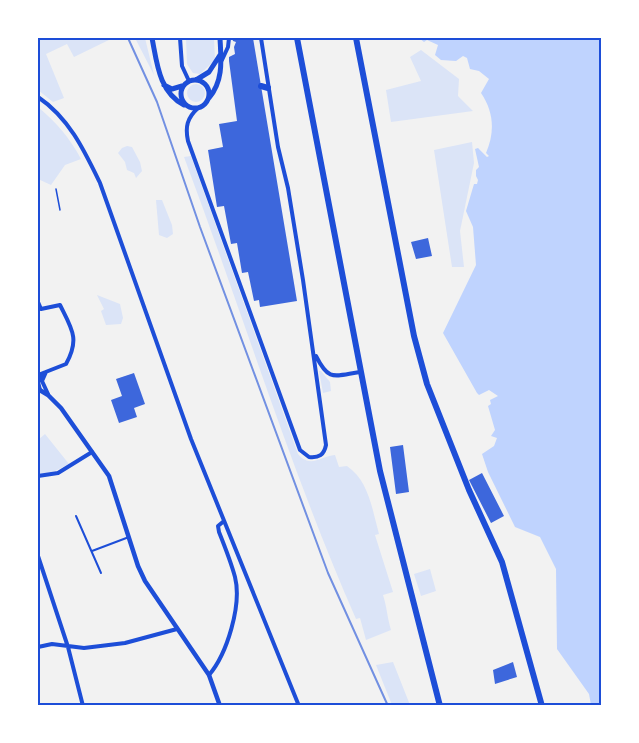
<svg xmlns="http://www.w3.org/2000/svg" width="639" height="743" font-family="'Fira Sans',sans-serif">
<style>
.green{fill:#dbe4f7}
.water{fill:#bfd3fe}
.building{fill:#3d67dc}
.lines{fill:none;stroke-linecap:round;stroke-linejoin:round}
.path{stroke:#1d4ed8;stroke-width:1.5}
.service{stroke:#1d4ed8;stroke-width:2}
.minor{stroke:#1d4ed8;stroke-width:4}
.tertiary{stroke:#1d4ed8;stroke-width:4.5}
.secondary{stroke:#1d4ed8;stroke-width:5}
.primary{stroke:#1d4ed8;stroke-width:6}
.trunk{stroke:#1d4ed8;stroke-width:6}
.rail{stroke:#7290e2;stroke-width:2}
.neatline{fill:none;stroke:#1d4ed8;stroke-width:2}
</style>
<rect width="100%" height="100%" fill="#f2f2f2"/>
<path class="green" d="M38,38H113L74,57L67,44L46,54L64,98L53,102L38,90Z
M135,38H145L154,75Z
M186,38H214L215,60L200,74L193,73L187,64Z
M421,50L459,79L458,96L473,111L391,122L386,90L421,81L410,57Z
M187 93a9 9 0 1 1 18 0a9 9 0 1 1-18 0Z
M38,107C56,122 70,138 81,159L65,165L51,185L38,179Z
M472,142L474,163L460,231L464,267H452L434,150Z
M127,146L132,147L140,162L142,171L136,178L134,173L127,170L125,162L118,153L122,148Z
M191,156L298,454C310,469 321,456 335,455L339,467L347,466C369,481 372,509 379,534L375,535L393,592L383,595C387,607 387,617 391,630L366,640L360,618L356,619C290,469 242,311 184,157Z
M156,200H162L172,225L173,234L167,238L159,235Z
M97,295L120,304L123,318L121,324L106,325L101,311L104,309Z
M319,371H321L330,382L331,391L323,393Z
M45,434L69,464L55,471L38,475V440Z
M430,569L436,591L421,596L414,574Z
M393,662L410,705H392L376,665Z"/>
<path class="water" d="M419,38H601V705H591L589,694L557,649L556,569L540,537L515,527L488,472L482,454L494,446L497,438L491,436L495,430L488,406L491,404L490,400L498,396L489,390L479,395L477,393L443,333L476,265L473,227L466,211L474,184H477L478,180L476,176V170L479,167L475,149L478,148L487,157L489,156L486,153C495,132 494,112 481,93L489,79L479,71L470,69L467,58L463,56L456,61L441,60L435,55L438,45L427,40L424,42Z"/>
<path class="building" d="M232,38H253L297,301L260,307L259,300L254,301L248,272L242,273L237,243L231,244L224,206L217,207L208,150L223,147L219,124L237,121L229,61V57L235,54L234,47L236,42L233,41Z
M428,238L432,256L416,259L411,242Z
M134,373L145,404L134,408L137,417L119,423L111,400L122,396L116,379Z
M403,445L409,492L396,494L390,447Z
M482,473L504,516L491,523L469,480Z
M513,662L517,677L495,684L493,670Z"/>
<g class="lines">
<path class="path" d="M56,189L60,210"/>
<path class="service" d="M76,516L101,573
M92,551L129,537"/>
<path class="minor" d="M180,38L182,66L189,81
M222,60L228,47L229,38
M38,97C69,118 84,150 100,183L191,439L299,706
M198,108C187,118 185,127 188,141L300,450L309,457C319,458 324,455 326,445L303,280L288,188L278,147L261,38
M38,302L41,309L60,305C72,329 80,339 66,364L38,375
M316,356C329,382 334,376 360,372
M46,372L42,381L48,394
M40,390L38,382L42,374
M38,476L58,473L92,452
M38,556L68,647L83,706
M38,647L52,644L84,648L125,643L177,629
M209,675C227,654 242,605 235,577C231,562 225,547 219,532L218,526L224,521"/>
<path class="tertiary" d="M38,389L48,395L61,408L109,476L138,566L145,581L209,675L220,706"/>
<path class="secondary" d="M152,38C157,63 159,92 184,105
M181 94a14 14 0 1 1 28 0a14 14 0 1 1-28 0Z
M196,80L209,72L220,55
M164,85L172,89L182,86
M209,98C224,80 221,59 220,38"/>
<path class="primary" d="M297,38L380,471L440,706
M356,38L414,336L427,384L469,490L502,562L542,706"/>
<path class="trunk" d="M261,86L268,88"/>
<path class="rail" d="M128,38L157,102L200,227L328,573L388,706"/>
</g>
<rect width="639" height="743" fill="none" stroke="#ffffff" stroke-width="78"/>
<rect x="39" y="39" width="561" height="665" class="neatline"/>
</svg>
